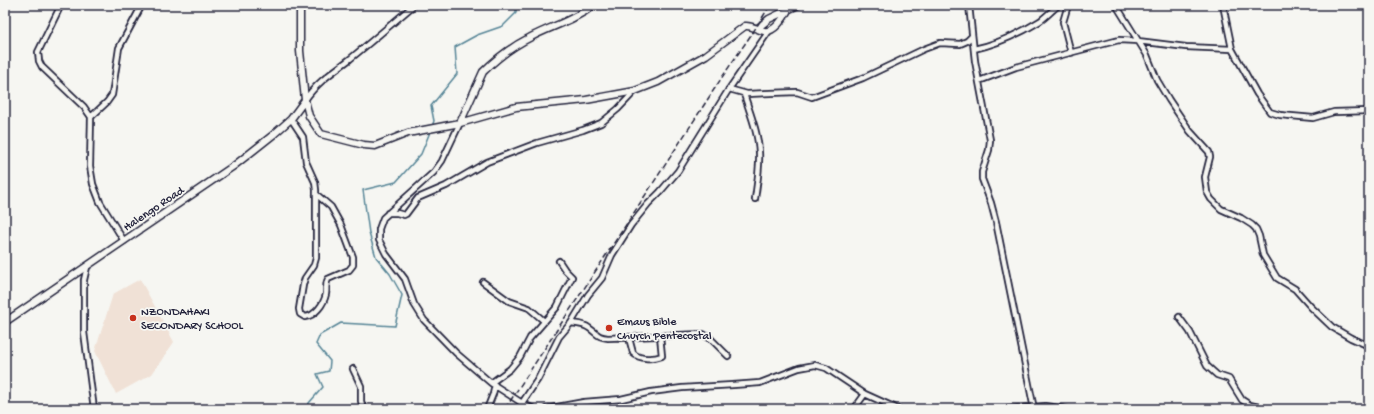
<svg xmlns="http://www.w3.org/2000/svg" width="1374" height="414" font-family="'Gochi Hand',sans-serif">
<style>
.built{fill:#f0e1d6}
.lines{fill:none;stroke-linecap:round;stroke-linejoin:round}
.stream{stroke:#558496;stroke-width:1.5}
.street-casing{stroke:#22223b;stroke-width:8}
.secondary-casing{stroke:#22223b;stroke-width:9}
.street{stroke:#f6f6f2;stroke-width:4.5}
.secondary{stroke:#f6f6f2;stroke-width:6}
.rail{stroke:#22223b;stroke-width:1.5;stroke-dasharray:6 3;stroke-linecap:butt}
.poi-dot{fill:#c8321e;stroke:#f6f6f2;stroke-width:1.5}
.labels{text-anchor:middle;stroke-width:3.5;stroke-linejoin:round;paint-order:stroke}
.street-label{font-size:12px;fill:#22223b;stroke:#f6f6f2}
.poi-label{font-size:12px;fill:#22223b;stroke:#f6f6f2;text-anchor:start}
</style>
<rect width="100%" height="100%" fill="#f6f6f2"/>
<filter id="ink" filterUnits="userSpaceOnUse"><feTurbulence type="fractalNoise" baseFrequency=".025" numOctaves="2"/><feDisplacementMap in="SourceGraphic" scale="8" xChannelSelector="R" yChannelSelector="G"/><feConvolveMatrix kernelMatrix="1 2 1 2 8 2 1 2 1" color-interpolation-filters="sRGB"/></filter>
<g filter="url(#ink)">
<path class="built" d="M140,279L174,342L152,374L116,394L95,351L113,294Z"/>
<g class="lines">
<path class="stream" d="M535,5V9L547,5
M432,126L434,121L431,106L457,74L455,47L477,35L503,26L516,13V5
M306,409L309,403L323,387L317,374L329,371L330,361L316,344L320,335L341,323L395,326L402,295L390,274L376,257L369,233L363,190L396,182L421,154L430,132"/>
<g class="street-casing">
<path id="street" d="M61,5L38,52L39,61L42,67L84,107L91,117L90,166L93,184L100,202L124,241
M969,5L975,61L990,140L989,150L982,172V179L991,203L996,222L1034,409
M1068,5L1063,22L1071,53
M1116,5L1147,55L1157,80L1169,100L1190,131L1209,152L1210,157L1205,177L1207,192L1211,199L1221,209L1241,218L1252,225L1256,229L1259,236L1263,255L1277,278L1295,289L1311,307L1332,327L1351,338L1369,346
M1223,5L1232,49L1257,94L1270,112L1280,115L1313,118L1334,112L1369,111
M974,49C997,44 1019,34 1040,21C1047,16 1052,10 1059,5
M979,81L1016,67L1119,40L1138,41L1186,47L1232,49
M729,89L747,94L797,92L812,97L863,78L924,49L940,43L960,44L967,41L972,36
M744,94C750,113 758,132 759,152C760,168 757,184 755,199
M305,100C317,82 333,72 350,59C372,41 393,23 414,5
M91,117L107,102L112,95L119,48L142,5
M291,119L303,137L306,162L315,182L316,190V258L314,265L305,278L303,285L299,309L300,314L305,317C315,316 324,304 326,294C327,289 325,284 328,279L349,270L353,265V257L341,225L331,207L316,194
M460,123L442,161L434,172L383,218L379,229V240L386,254L405,279L414,304L424,320L456,353L491,383L525,405L534,409
M388,213H397L404,215L406,214L418,198L446,186L487,162L537,143L583,130L601,123L618,109L635,91
M87,267L84,280V332L94,409
M483,282L509,301L529,308L544,321
M1179,317L1190,332L1207,366L1217,375L1229,379L1242,400L1250,405L1268,409
M571,323C577,324 584,324 589,328C598,334 597,337 608,338L703,334L711,339L728,356
M629,338L633,353C640,360 654,359 662,356L660,336
M353,369L361,386V401L363,409
M491,383L510,369L520,357L530,338L557,307L572,277L565,270L559,261
M487,409L493,394L495,385
M518,409L538,379L559,337L571,323L588,295L602,278L612,255L631,225L648,204L660,192L678,171L729,89L769,31
M546,409L584,402L621,399L651,392L682,388L733,385L760,383L799,368L815,365L826,368L865,394L898,409
M854,409L865,394
M1009,409L1045,406L1066,409"/>
</g>
<g class="secondary-casing">
<path id="secondary" d="M300,5V51L305,100L309,116L321,134L364,145L375,146L408,133L460,123L516,107L586,100L635,91L658,82L706,55L745,26C752,25 757,30 764,31C774,33 784,18 788,10
M758,28L769,19L798,5
M460,123L483,72C497,58 513,46 531,37C552,26 575,20 594,5
M5,322L235,165L273,135L291,119L305,100"/>
</g>
<use href="#street" class="street"/>
<use href="#secondary" class="secondary"/>
<path class="rail" d="M505,409C575,302 646,195 715,88C733,60 753,34 770,5"/>
</g>
</g>
<g class="poi-dot">
<circle cx="133" cy="318" r="4"/>
<circle cx="609" cy="328" r="4"/>
</g>
<g class="labels">
<g class="street-label">
<text transform="translate(153 208) rotate(-34)" y="4">Halengo Road</text>
</g>
<g class="poi-label">
<text x="141" y="315">NZONDAHAKI<tspan x="141" dy="14">SECONDARY SCHOOL</tspan></text>
<text x="617" y="325">Emaus Bible<tspan x="617" dy="14">Church Pentecostal</tspan></text>
</g>
</g>
<rect width="1374" height="414" fill="none" stroke="#f6f6f2" stroke-width="20"/>
<rect x="10" y="10" width="1354" height="394" fill="none" stroke="#22223b" stroke-width="1.5" filter="url(#ink)"/>
</svg>
